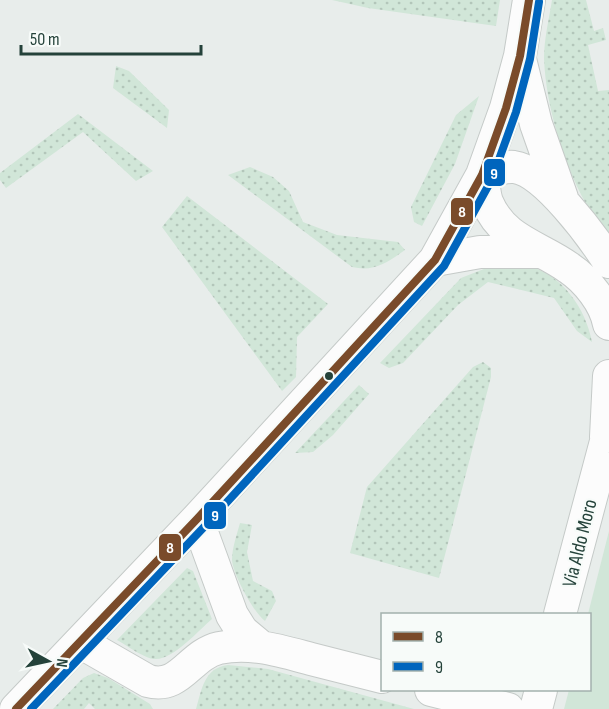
<svg xmlns="http://www.w3.org/2000/svg" width="609" height="709" font-family="'Sofia Sans Condensed',sans-serif">
<style>
.grass{fill:#d1e6d8}
.garden{fill:url(#garden-dots)}
.lines{fill:none;stroke-linecap:round;stroke-linejoin:round}
.minor-casing{stroke:#c5cac8;stroke-width:34}
.minor{stroke:#fcfcfc;stroke-width:32}
.bus-1-casing{stroke:#f7fbf9;stroke-width:12}
.bus-2-casing{stroke:#f7fbf9;stroke-width:12}
.bus-1{stroke:#7a4b2a;stroke-width:8}
.bus-2{stroke:#0065bd;stroke-width:8}
.bus-dot{fill:#24423a;stroke:#f7fbf9;stroke-width:2}
.labels{text-anchor:middle;stroke-width:4.5;stroke-linejoin:round;paint-order:stroke}
.street-label{font-size:20px;fill:#24423a;stroke:#f7fbf9}
.line-badge{stroke:#f7fbf9;stroke-width:2}
.badge-label{font-size:16px;text-anchor:middle;font-weight:bold;fill:#fff}
</style>
<defs>
<pattern id="garden-dots" width="8" height="8" patternUnits="userSpaceOnUse" patternTransform="scale(1.5)"><rect width="8" height="8" fill="#d1e6d8"/><path d="M2 2h.1M6 6h.1" fill="none" stroke="#b3c6ba" stroke-width="1.8" stroke-linecap="round"/></pattern>
</defs>
<rect width="100%" height="100%" fill="#e8edeb"/>
<path class="grass" d="M609,531V709H564L569,690H590V614H588Z"/>
<path class="garden" d="M332,0H500L496,26L368,8Z
M552,0H586L594,31L603,28L606,40L588,45L598,91L609,90V233C603,226 596,219 591,212C565,170 546,108 544,59C544,39 549,19 552,0Z
M116,66L129,71L169,110L167,128L113,88Z
M479,96L455,164L422,226L414,222L411,207L456,115Z
M78,114L153,171L136,181L83,132L6,188L0,180V173Z
M250,167L273,177L289,191L303,222L337,235L398,242L405,250C387,263 374,272 352,267L228,175Z
M187,196L328,304L297,337L296,377L282,391L162,227Z
M494,265C505,265 517,264 528,266C562,274 586,309 592,342L577,331L554,298L488,282L458,305L403,363L389,368L380,363L461,278Z
M483,362L491,368V377L439,578L350,553L367,487L473,367Z
M359,385L369,394L333,435L313,452L295,453Z
M240,523L252,525L247,552L253,581L272,591L276,601L265,621C253,612 233,574 232,560C232,548 237,534 240,523Z
M187,568L193,571L212,619C199,630 173,660 155,659C145,659 126,645 117,640Z
M228,665L268,669L414,709H196C202,689 204,668 228,665Z
M94,673L108,678L150,704L153,709H95L89,703L84,709H53L83,678Z"/>
<g class="lines">
<g class="minor-casing">
<path id="minor" d="M520,59L536,124L562,198
M435,260L480,252H539
M609,262C592,236 545,171 514,167C502,166 492,171 482,175C484,183 484,194 487,202C503,241 539,246 569,268C587,280 605,303 609,324
M606,437L609,376
M197,519L232,615L242,631L260,646
M560,614L609,430
M80,642L148,681C181,690 189,655 219,648C250,641 281,651 311,659C335,665 359,671 382,677
M431,690L508,709
M16,709L197,519L435,260L482,175L506,108L520,56L529,0
M536,709L541,690"/>
</g>
<use href="#minor" class="minor"/>
<g class="bus-1-casing">
<path id="bus-1" d="M16,709L197,519L435,260L482,175L506,108L520,56L529,0"/>
</g>
<g class="bus-2-casing">
<path id="bus-2" d="M31,709L205,526L444,266L492,179L516,112L530,59L539,2"/>
</g>
<use href="#bus-1" class="bus-1"/>
<use href="#bus-2" class="bus-2"/>
</g>
<circle class="bus-dot" cx="329" cy="376" r="5"/>
<g class="labels">
<g class="street-label">
<text transform="translate(579 543) rotate(-76)" y="7">Via Aldo Moro</text>
</g>
</g>
<g class="line-badge">
<rect x="483" y="158" width="23" height="29" rx="6" fill="#0065bd"/>
<rect x="450" y="197" width="24" height="29" rx="6" fill="#7a4b2a"/>
<rect x="203" y="501" width="24" height="29" rx="6" fill="#0065bd"/>
<rect x="158" y="533" width="24" height="29" rx="6" fill="#7a4b2a"/>
</g>
<g class="badge-label">
<text x="494" y="179">9</text>
<text x="462" y="217">8</text>
<text x="215" y="521">9</text>
<text x="170" y="553">8</text>
</g>
<rect x="381" y="613" width="210" height="78" fill="#f7fbf9" stroke="#a3b1ad" stroke-width="1.5"/>
<rect x="393" y="632" width="30" height="9" fill="#7a4b2a" stroke="#a3b1ad" stroke-width="1.5"/>
<text x="435" y="643" font-size="18" fill="#24423a">8</text>
<rect x="393" y="662" width="30" height="9" fill="#0065bd" stroke="#a3b1ad" stroke-width="1.5"/>
<text x="435" y="673" font-size="18" fill="#24423a">9</text>
<g transform="translate(48 661) rotate(98)" stroke="#f7fbf9" stroke-width="4.5" paint-order="stroke">
<path d="M0-4.5L10 22L0 15L-10 22Z" fill="#24423a"/>
<text y="-9" font-size="16" font-weight="bold" text-anchor="middle" fill="#24423a">N</text>
</g>
<path d="M21 45v9h180v-9" fill="none" stroke="#24423a" stroke-width="3"/>
<text x="30" y="45" font-size="18" fill="#24423a" stroke="#f7fbf9" stroke-width="4.5" paint-order="stroke">50 m</text>
</svg>
